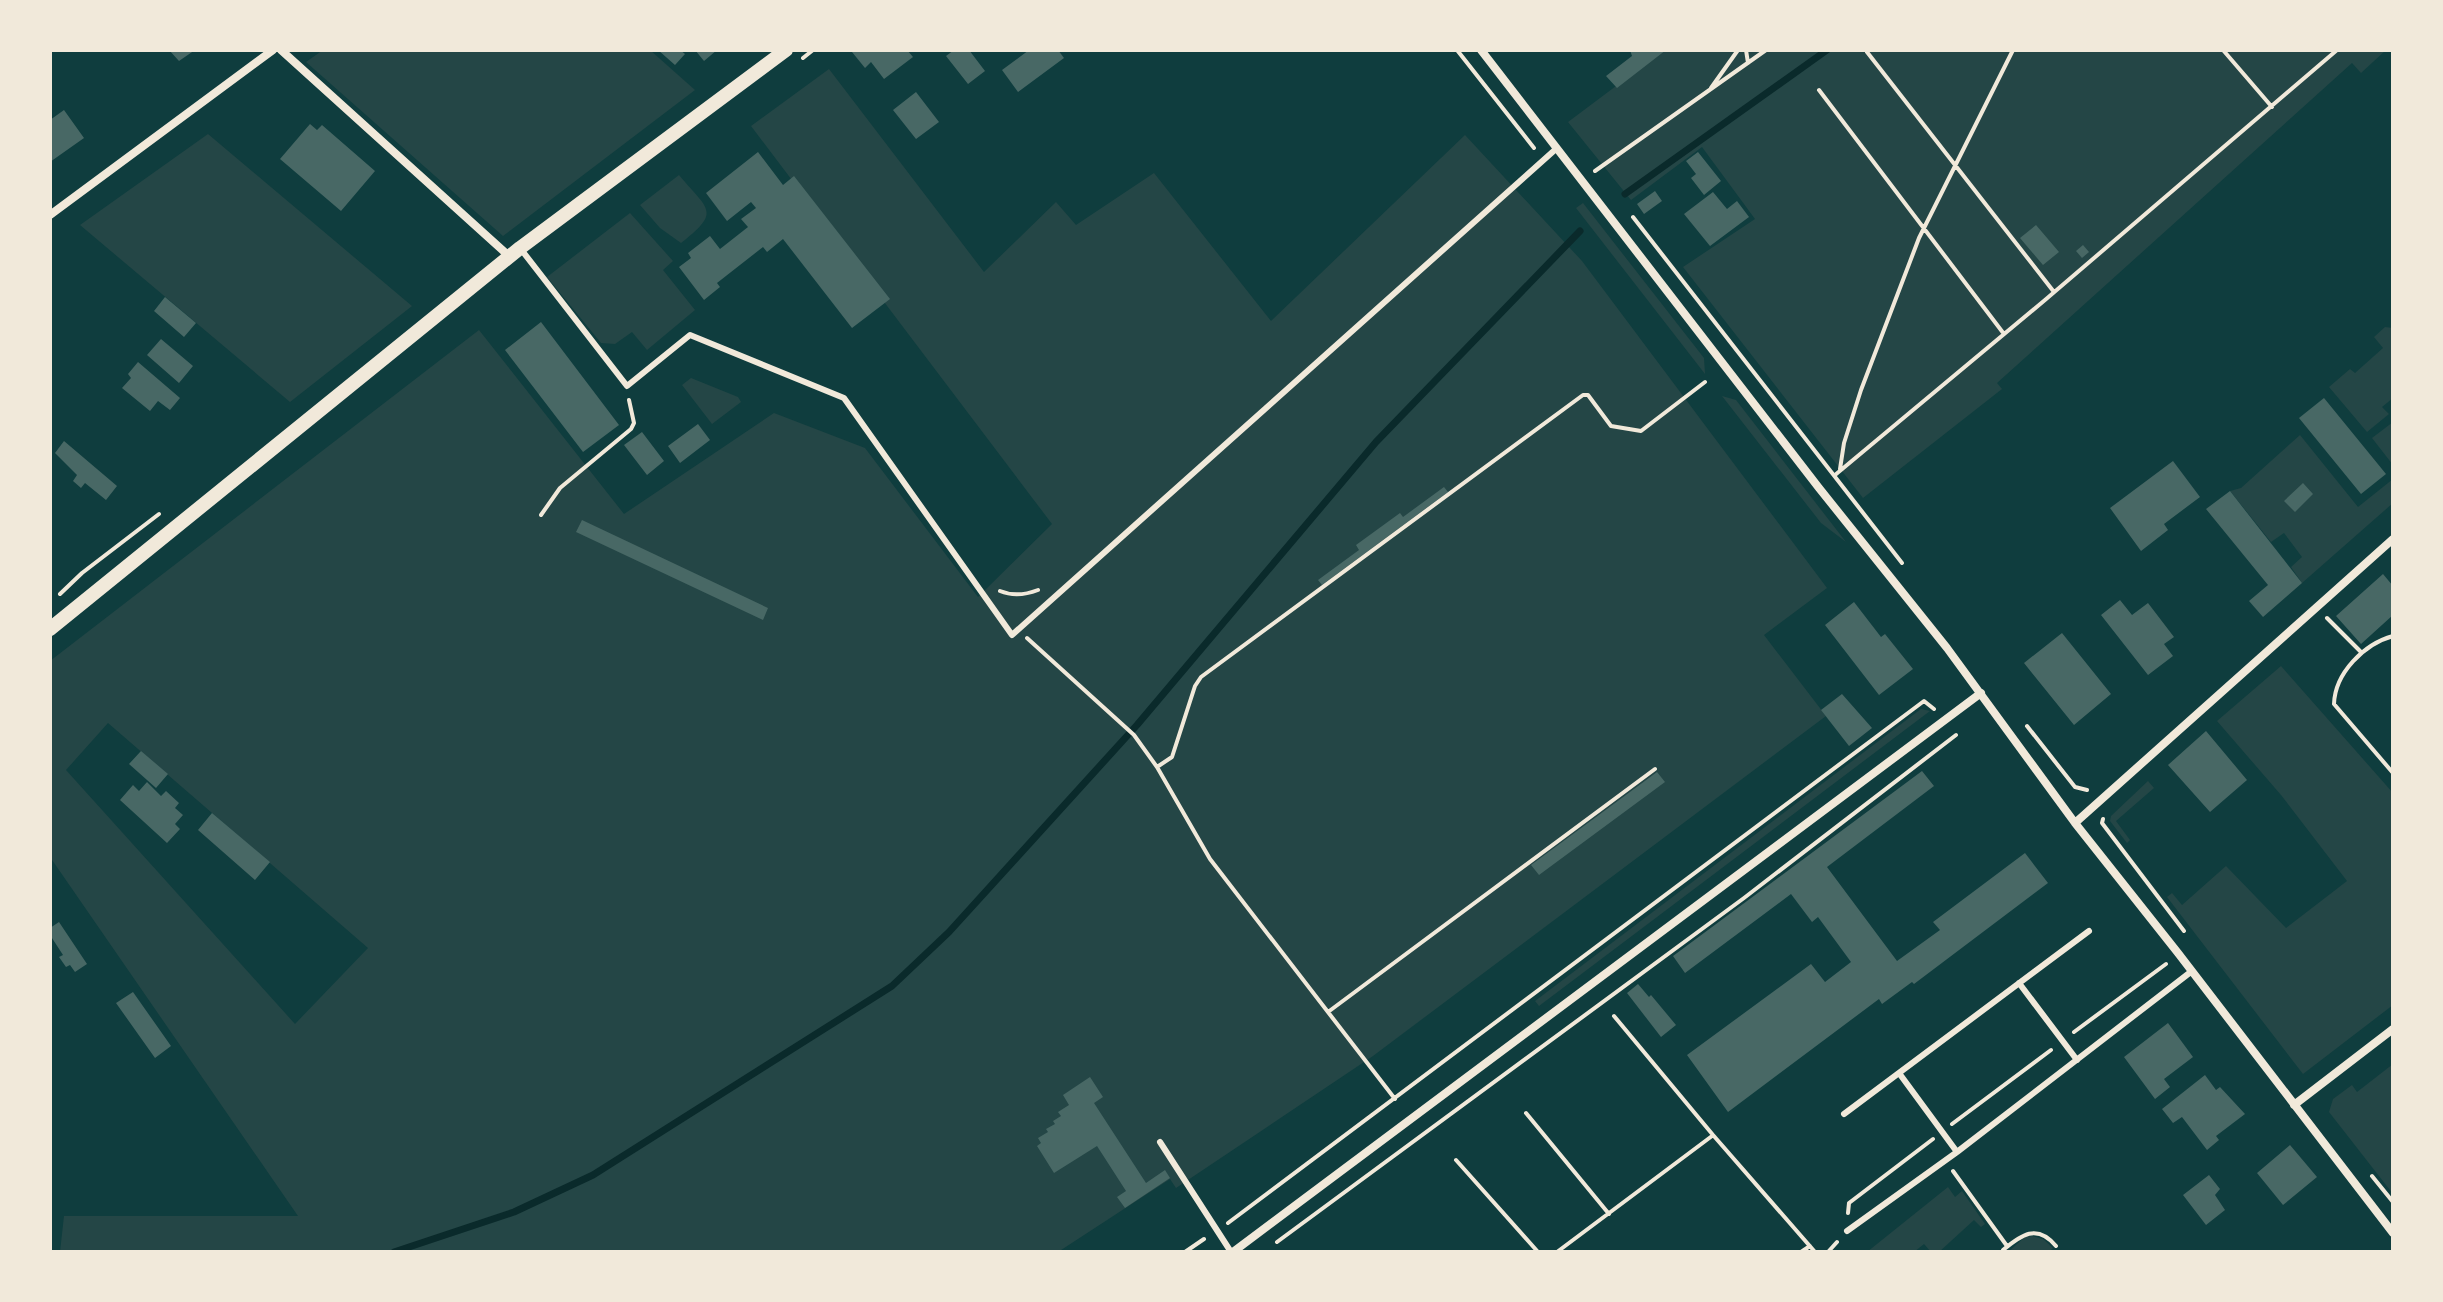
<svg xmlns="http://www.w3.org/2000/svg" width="2443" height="1302" font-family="Inter,sans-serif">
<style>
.green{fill:#244646;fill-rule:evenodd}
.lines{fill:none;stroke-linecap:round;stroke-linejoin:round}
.stream{stroke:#0a2a2b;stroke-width:7}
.building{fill:#486865}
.path{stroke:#f1e9da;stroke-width:4}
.service{stroke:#f1e9da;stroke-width:6}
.minor{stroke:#f1e9da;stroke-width:8}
.tertiary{stroke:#f1e9da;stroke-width:14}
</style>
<rect width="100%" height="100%" fill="#0f3d3e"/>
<path class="green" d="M323,50H650L695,90L503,236L306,62Z
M1664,50H2386L2361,73L2352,63L1997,383L2002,389L1863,498L1683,267L1755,219L1702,147L1631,200L1568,122Z
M829,69L984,272L1056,202L1076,225L1154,173L1271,321L1465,135L1582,261L1827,588L1764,635L1826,716L1373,1056L1176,1188L1170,1179L1058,1252H60L64,1216H298L50,857V661L479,330L624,514L774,413L865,448L978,597L1052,524L751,126ZM108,723L368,948L295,1024L66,770Z
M208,134L412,306L290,402L80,225Z
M679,175C708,210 722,211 681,243L660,228L640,205Z
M1583,203L1704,358L1705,374L1576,208Z
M630,213L673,261L663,270L695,310L647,350L632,332L615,344L601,343L547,277Z
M2385,327L2393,328V398L2382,407L2389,414L2367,432L2329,387L2350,369L2355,373L2383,348L2374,337Z
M691,378L738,397L741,402L712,424L682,385Z
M1722,396L1736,400L1846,542L1821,523Z
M2393,422V465L2372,438Z
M2300,435L2358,507L2393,479V503L2302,583L2291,567L2302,557L2284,533L2271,542L2230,491L2241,488Z
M2281,666L2393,793V1005L2303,1074L2167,897L2172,893L2182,905L2226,866L2286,928L2347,881L2281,795L2217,721Z
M1921,709L1930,711L1539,1006L1535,1001Z
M2148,781L2154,788L2116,821L2130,840L2127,843L2110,821L2111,816Z
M2393,1064V1194L2329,1112L2333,1099L2352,1085L2357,1092Z
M1948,1187L1955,1197L1962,1191L1985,1224L1981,1227L1974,1220L1939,1252H1931L1924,1244L1914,1252H1867Z
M2032,1236L2043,1239L2053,1248L2049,1252H2008L2025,1237Z"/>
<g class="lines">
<path class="stream" d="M1625,194L1827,50
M394,1252L514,1212L593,1175L892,986L949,932L1137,725L1376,442L1580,231"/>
</g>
<path class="building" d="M169,50H195L179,61Z
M658,50H680L685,54L675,65Z
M695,50H717L704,61Z
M854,50H907L913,57L884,79L871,62L865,68L852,52Z
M954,50H969L985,71L968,84L946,56Z
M1029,50H1058L1064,58L1018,92L1002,70Z
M1630,50H1666L1617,88L1606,76L1632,56Z
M916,92L939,122L916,139L893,110Z
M64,110L84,138L50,162V120Z
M310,124L317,130L322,125L375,171L341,211L280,159Z
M758,152L783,185L794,176L890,299L852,328L783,239L767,252L763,247L717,283L720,287L704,300L679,267L691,258L688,253L710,236L720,249L748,227L741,219L756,208L751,202L727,221L706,193Z
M1698,152L1721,181L1704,195L1691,178L1696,174L1686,161Z
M1655,191L1662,201L1644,214L1637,204Z
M1713,192L1727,209L1737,201L1749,217L1710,246L1684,214Z
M2036,225L2059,252L2043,265L2020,238Z
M2083,245L2089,252L2082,258L2076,251Z
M165,297L196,323L184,337L154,311Z
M541,322L619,425L583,452L505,350Z
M161,339L193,366L179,383L147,355Z
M138,362L180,398L170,410L158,401L150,411L122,388L131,378L128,374Z
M2324,398L2386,474L2361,494L2299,418Z
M698,424L710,440L680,463L668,446Z
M642,432L664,461L647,475L624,445Z
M64,441L117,486L106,500L85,483L81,488L73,481L77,475L55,453Z
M2173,461L2200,497L2164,524L2168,530L2141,551L2110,508Z
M2303,483L2313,494L2295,512L2284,501Z
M1444,487L1448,492L1322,585L1318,580L1359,550L1356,545L1400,513L1403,517Z
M2230,491L2302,583L2263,617L2249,601L2268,585L2206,509Z
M582,520L768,608L763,620L576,532Z
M2383,574L2393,586V615L2361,644L2336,616Z
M2120,600L2132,615L2148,603L2174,637L2164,644L2173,656L2148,675L2101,615Z
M1854,602L1881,637L1885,634L1913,669L1879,695L1825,625Z
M2062,633L2111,694L2074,725L2024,663Z
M1842,694L1872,728L1849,746L1821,710Z
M2206,731L2247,780L2210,812L2168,765Z
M141,751L168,774L156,788L129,764Z
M1922,771L1934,786L1827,867L1897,961L1940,930L1933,922L2025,853L2048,883L1914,984L1912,982L1882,1004L1879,999L1728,1112L1687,1055L1811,964L1825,982L1851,962L1818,917L1812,922L1791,894L1685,973L1673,956Z
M1657,772L1665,782L1539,875L1531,865Z
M147,782L161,796L166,791L179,803L175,808L183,815L175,824L180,829L167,843L120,800L133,785L139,791Z
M212,813L270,862L255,880L198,830Z
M59,922L87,964L75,972L70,965L66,967L59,957L63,955L50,935V928Z
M1638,984L1649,997L1651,995L1676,1025L1661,1037L1627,993Z
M133,992L171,1046L155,1058L116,1003Z
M2168,1023L2193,1057L2164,1079L2170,1087L2155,1099L2124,1057Z
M2205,1075L2216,1090L2220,1087L2245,1114L2216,1136L2219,1140L2207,1150L2182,1117L2173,1123L2162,1109Z
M1090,1077L1103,1097L1094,1103L1146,1183L1165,1170L1170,1178L1125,1208L1117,1197L1126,1191L1097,1146L1054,1173L1037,1146L1041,1143L1038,1138L1048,1132L1046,1129L1055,1124L1053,1121L1061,1116L1058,1112L1069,1105L1063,1095Z
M2290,1145L2317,1177L2283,1205L2257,1173Z
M2209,1175L2220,1189L2215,1195L2225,1210L2206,1225L2183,1195Z"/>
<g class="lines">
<path class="path" d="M1457,50L1534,148
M1746,50L1748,63
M2223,50L2272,107
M1867,52L2054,292
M803,58L813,50
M1711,88L1738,50
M1819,90L2004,334
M1595,171L1766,50
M1633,217L1902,563
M1840,469L1844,443L1861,390L1919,238L2013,50
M1835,475L2045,300L2337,50
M541,515L560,488L631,429L634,423L629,400
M1000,591C1012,596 1025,595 1038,590
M60,594L82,573L159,514
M2327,618L2360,651
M2393,636C2364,644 2335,673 2334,704L2393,773
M1027,638L1134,735L1157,767L1210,859L1395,1099
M2027,726L2075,787L2087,790
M1157,767L1172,757L1195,686L1201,677L1583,395H1588L1611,426L1641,431L1705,382
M2103,819L2102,823L2184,931
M1328,1012L1655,769
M1614,1016L1713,1135L1815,1252
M2074,1032L2166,964
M1526,1113L1609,1214
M1952,1124L2051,1050
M1456,1160L1538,1252
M1953,1171L2007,1246
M2372,1176L2393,1202
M1848,1213L1849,1203L1933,1139
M1228,1223L1924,701L1934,709
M1277,1242L1744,898L1956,735
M2003,1250C2021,1235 2037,1223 2056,1246
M1185,1252L1204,1239
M1557,1252L1712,1136
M1801,1252L1810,1246
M1828,1252L1837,1242"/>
<path class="service" d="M520,248L627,386L690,335L844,398L1012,635L1557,148
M2019,983L2077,1060
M1899,1073L1957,1152
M1844,1114L2089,931
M1160,1142L1231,1252
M1847,1231L1957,1152L2192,971"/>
<path class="minor" d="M281,50L509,256
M1481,50L1819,488L1947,648L2075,823L2178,953L2393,1233
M50,215L273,50
M2075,823L2393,539
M2294,1105L2393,1029
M1233,1252L1981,693"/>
<path class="tertiary" d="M50,629L520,248L786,50"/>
</g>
<rect width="2443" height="1302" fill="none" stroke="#f1e9da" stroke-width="104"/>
</svg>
